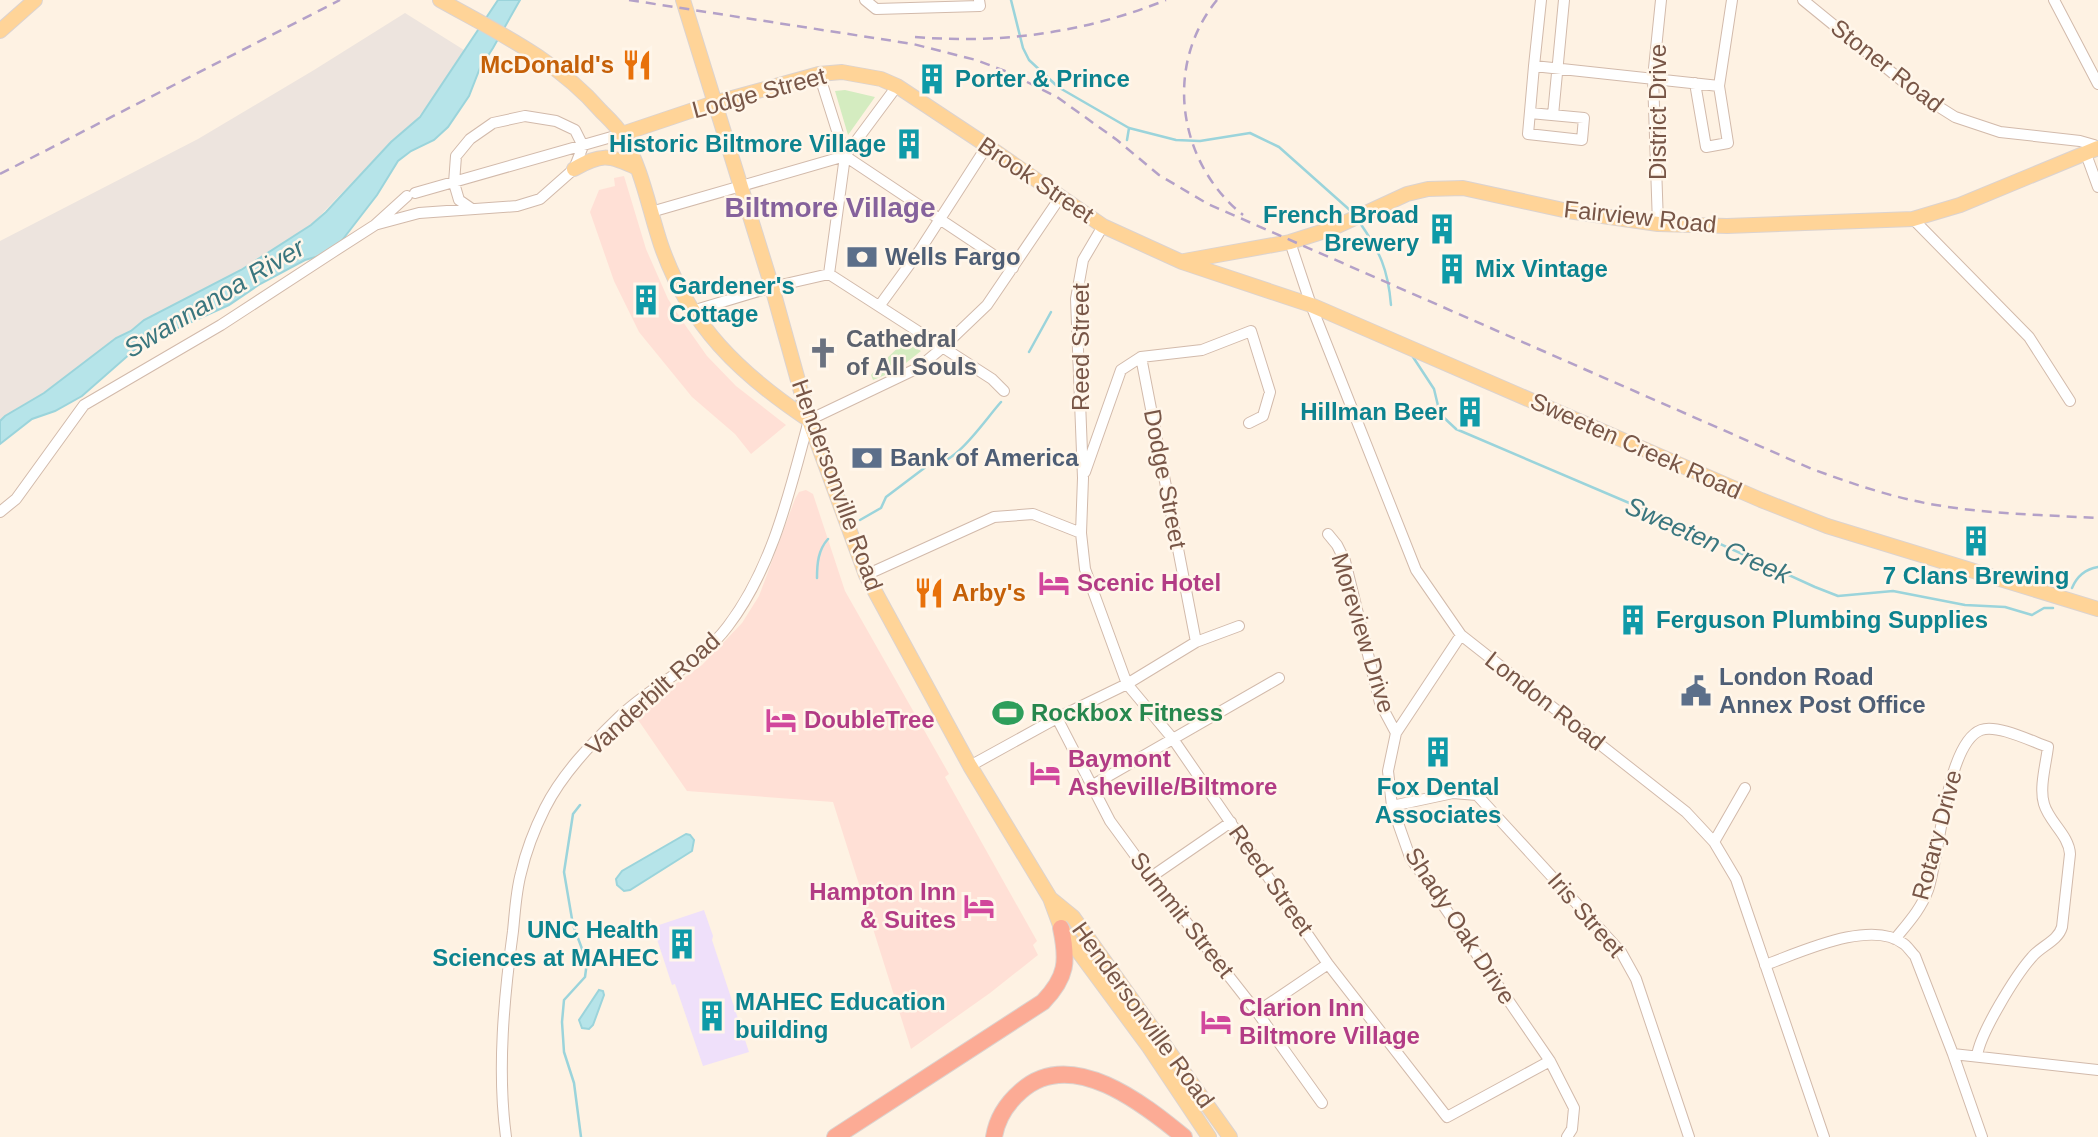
<svg xmlns="http://www.w3.org/2000/svg" width="2098" height="1137" font-family="Helvetica,sans-serif">
<style>
.commercial{fill:#ffe0d6}
.industrial{fill:#ede4de}
.education{fill:#efe0fa}
.green{fill:#d4ecc0}
.water{fill:#b6e4e9;stroke:#9bd4db;stroke-width:2}
.lines{fill:none;stroke-linecap:round;stroke-linejoin:round}
.stream{stroke:#9bd4db;stroke-width:2.5}
.minor-casing{stroke:#d2baab;stroke-width:12}
.major-casing{stroke:#dcd3cf;stroke-width:16}
.highway-casing{stroke:#dcd3cf;stroke-width:18}
.minor{stroke:#fff;stroke-width:10}
.major{stroke:#ffd498;stroke-width:14}
.highway{stroke:#fcab95;stroke-width:16}
.rail{stroke:#b4a1c8;stroke-width:2.5;stroke-dasharray:10 7;stroke-linecap:butt}
.labels{text-anchor:middle;stroke-width:5;stroke-linejoin:round;paint-order:stroke}
.food-label{font-size:24px;font-weight:bold;fill:#c56008;stroke:#fff6ea;text-anchor:end}
.street-label{font-size:24px;fill:#785647;stroke:#fff6ea}
.culture-label{font-size:24px;font-weight:bold;fill:#0d838f;stroke:#fff6ea;text-anchor:start}
.service-label{font-size:24px;font-weight:bold;fill:#4e5e75;stroke:#fff6ea;text-anchor:start}
.worship-label{font-size:24px;font-weight:bold;fill:#5b616d;stroke:#fff6ea;text-anchor:start}
.hotel-label{font-size:24px;font-weight:bold;fill:#b23c85;stroke:#fff6ea;text-anchor:start}
.leisure-label{font-size:24px;font-weight:bold;fill:#27864d;stroke:#fff6ea;text-anchor:start}
.water-label{font-size:26px;font-style:italic;fill:#3a767e;stroke:#fff6ea}
.quarter-label{font-size:28px;font-weight:bold;fill:#85629c;stroke:#fff6ea}
</style>
<rect width="100%" height="100%" fill="#fef2e3"/>
<path class="commercial" d="M624,176L646,249L668,299L683,322L707,356L736,386L786,425L751,454L735,434L692,397L639,332L614,281L590,212L599,190L615,186L614,178Z
M806,490L813,494L845,591L949,774L945,777L1037,941L1033,945L1038,955L990,993L911,1049L833,802L687,791L634,714L702,665L742,623L759,596L795,499L799,492Z"/>
<path class="industrial" d="M405,13L464,50L446,80L411,127L391,142L311,225L241,270L144,320L131,331L116,338L44,393L17,408L0,421V241L198,139L314,70Z"/>
<path class="education" d="M704,910L713,936L712,940L749,1052L703,1066L675,984L672,985L653,927Z"/>
<path class="green" d="M845,90L875,97L848,135L835,91Z
M905,341L921,351L897,370L884,361Z
M882,362L895,371L873,380L871,375Z"/>
<path class="water" d="M498,0H520L493,48L480,68L469,96L448,127L434,140L411,151L398,161L377,195L333,252L305,260L260,284L229,305L140,345L82,396L55,411L32,419L0,444V421L5,416L44,393L116,338L131,331L144,320L241,270L311,225L326,212L391,142L420,117Z
M686,834L690,835L694,840L692,851L630,890L624,891L617,885L616,879L622,871Z
M599,990L603,991L604,995L593,1025L589,1029L582,1028L579,1020Z"/>
<g class="lines">
<path class="stream" d="M1011,0L1023,48L1029,60L1058,87L1129,128L1176,140L1200,141L1250,133L1279,147L1352,212
M1127,140L1129,128
M1360,223C1380,252 1388,269 1391,305
M1029,352L1051,312
M1413,357L1434,389L1440,414L1456,429L1641,508L1815,587L1838,596L1893,591L1965,605L2005,607L2032,615L2044,608H2053
M860,520L881,508L886,497L927,466C955,467 983,422 1001,402
M817,578C817,564 818,550 828,539
M2072,588C2077,576 2086,569 2098,567
M580,805L573,814L564,872L573,925L587,962L585,977L564,1000L562,1022L564,1052L574,1083L581,1137"/>
<g class="minor-casing">
<path id="minor" d="M865,0L876,9L980,6L979,0
M1541,0L1534,66L1719,86L1732,0
M1803,0L1917,93L1955,117L2000,132L2080,141L2094,145L2097,149
M2054,0L2098,84
M819,74L845,156L829,274
M1695,83L1706,147L1728,143L1719,86
M1530,113L1584,118L1582,140L1528,134L1534,66
M1553,115L1564,0
M2086,154L2098,187
M845,156L897,86
M415,193L622,134
M651,212L845,156L1013,268
M1913,219L2029,337L2070,401
M378,224L419,213L517,206L540,199L574,169L583,146L575,130L556,121L525,116L493,123L470,139L456,156L454,183L459,200L472,209
M1658,224L1653,78L1661,0
M1103,226L1083,260L1076,299L1083,478L1081,533L1085,569L1127,684L1173,739L1328,964L1447,1117L1550,1061
M1290,242L1311,305L1416,570L1461,635L1686,812L1714,842L1736,879L1824,1137
M880,305L920,250L987,146
M692,311L772,287L829,274L992,379L1004,391
M1141,357L1196,642
M1085,472L1121,370L1141,357L1202,350L1251,331L1270,392L1263,416L1249,423
M0,512L16,499L84,405L221,325L333,252L375,225L407,196
M1328,534L1337,545L1345,561L1380,703L1396,733
M866,575L994,517L1033,514L1081,533
M1461,635L1396,733L1388,771L1392,806L1410,857L1550,1061L1574,1108L1572,1129L1567,1137
M1057,718L1110,821L1151,877L1257,1012L1322,1103
M970,766L1057,718L1127,684L1196,642L1239,626
M1091,786L1279,678
M1392,806L1453,793L1477,795L1621,952L1636,979L1689,1137
M1714,842L1745,788
M1151,877L1231,822
M1895,939C1908,923 1921,909 1928,890C1940,855 1946,743 1981,730C1997,724 2031,741 2048,747C2046,764 2039,788 2044,804C2049,822 2069,835 2070,854L2062,927C2058,941 2041,946 2032,957C2016,975 1980,1033 1977,1056
M1765,965C1799,953 1871,918 1904,944C1908,947 1911,952 1915,956L1953,1054L1982,1137
M1257,1012L1328,964
M1953,1054L2098,1070
M506,1137C497,1070 504,997 513,931C515,912 516,891 521,873C526,851 535,828 545,808C562,774 591,744 618,718C652,685 699,665 728,626C773,567 790,490 809,420L918,368L942,348L987,305L1061,196"/>
</g>
<g class="major-casing">
<path id="major" d="M440,0C497,32 557,60 601,111C608,118 617,126 622,135C642,168 649,209 661,245C689,326 740,374 809,420
M683,0L772,287L809,420L866,575L970,766L1050,898L1061,928L1149,1047L1209,1137
M0,31L35,0
M622,134L714,103L819,74L842,72L881,79L897,86L980,141L1103,226L1182,262L1311,305L1761,500L1827,526L2098,609
M574,169C601,154 608,154 637,168
M1184,261L1290,242L1331,229L1407,194L1428,189L1463,188L1568,211L1658,224L1727,226L1913,219L1960,205L2098,148
M1051,899L1073,917L1230,1137"/>
</g>
<g class="highway-casing">
<path id="highway" d="M835,1137L1043,1002C1067,977 1068,961 1061,928
M994,1137C997,1118 1006,1104 1021,1091C1071,1046 1144,1104 1184,1137"/>
</g>
<use href="#minor" class="minor"/>
<use href="#major" class="major"/>
<use href="#highway" class="highway"/>
<path class="rail" d="M629,0L913,44L976,60L1005,71L1057,97L1117,140L1159,175L1208,204L1812,469C1853,484 1894,498 1936,505C1989,514 2044,515 2098,518
M1217,0C1163,66 1178,163 1243,215
M915,37C1002,44 1084,33 1166,0
M0,174L340,0"/>
</g>
<defs>
<g id="restaurant-bare" transform="scale(2.415)"><path d="M-5-6h1v4h1v-4h1v4h1v-4h1v5L-1.5 .5V6h-2V.5L-5-1ZM5-6V6H3V1.5H1.5Q1.5-4 5-6Z" fill="#e8710a" stroke="#fff6ea" stroke-width="2.5" paint-order="stroke"/></g>
<g id="building-bare" transform="scale(2.415)"><path d="M-4-6H4V6H1V3H-1V6H-4ZM-2.5-4.3h1.7v1.8h-1.7ZM.8-4.3h1.7v1.8H.8ZM-2.5-1h1.7V.8h-1.7ZM.8-1h1.7V.8H.8Z" fill="#0f9aa8" stroke="#fff6ea" stroke-width="2.5" paint-order="stroke"/></g>
<g id="bank-bare" transform="scale(2.415)"><path d="M-6-4H6V4H-6ZM0-2.3a2.3 2.3 0 1 0 0 4.6a2.3 2.3 0 1 0 0-4.6Z" fill="#5c6f8a" stroke="#fff6ea" stroke-width="2.5" paint-order="stroke"/></g>
<g id="church-bare" transform="scale(2.415)"><path d="M-1.2-6h2.4v3.5h3.3v2.4h-3.3V6h-2.4V-.1h-3.3v-2.4h3.3Z" fill="#6b7280" stroke="#fff6ea" stroke-width="2.5" paint-order="stroke"/></g>
<g id="hotel-bare" transform="scale(2.415)"><path d="M-6-4.5h1.5V1H6V5H4.5V3h-9V5H-6ZM-4 0a1.8 1.8 0 1 1 3.6 0ZM.5 0V-2.5h3Q6-2.5 6 0Z" fill="#d1479c" stroke="#fff6ea" stroke-width="2.5" paint-order="stroke"/></g>
<g id="civic-bare" transform="scale(2.415)"><path d="M-.6-6.5H3V-4.5H.6V-3L4-1V1h2V6H-6V1h2V-1L-.6-3ZM-1.2 2.5V6h2.4V2.5Z" fill="#5c6f8a" stroke="#fff6ea" stroke-width="2.5" paint-order="stroke"/></g>
<g id="stadium-bare" transform="scale(2.415)"><path d="M0-5a6.5 5 0 1 0 0 10a6.5 5 0 1 0 0-10ZM-3.5-1.8h7v3.6h-7Z" fill="#2e9e5b" stroke="#fff6ea" stroke-width="2.5" paint-order="stroke"/></g>
</defs>
<g fill-rule="evenodd">
<use href="#restaurant-bare" x="637" y="65"/>
<use href="#building-bare" x="932" y="79"/>
<use href="#building-bare" x="909" y="144"/>
<use href="#building-bare" x="1442" y="229"/>
<use href="#bank-bare" x="862" y="257"/>
<use href="#building-bare" x="1452" y="269"/>
<use href="#building-bare" x="646" y="300"/>
<use href="#church-bare" x="823" y="353"/>
<use href="#building-bare" x="1470" y="412"/>
<use href="#bank-bare" x="867" y="458"/>
<use href="#building-bare" x="1976" y="541"/>
<use href="#hotel-bare" x="1054" y="583"/>
<use href="#restaurant-bare" x="929" y="593"/>
<use href="#building-bare" x="1633" y="620"/>
<use href="#civic-bare" x="1696" y="691"/>
<use href="#stadium-bare" x="1008" y="713"/>
<use href="#hotel-bare" x="781" y="720"/>
<use href="#building-bare" x="1438" y="752"/>
<use href="#hotel-bare" x="1045" y="773"/>
<use href="#hotel-bare" x="979" y="906"/>
<use href="#building-bare" x="682" y="944"/>
<use href="#building-bare" x="712" y="1016"/>
<use href="#hotel-bare" x="1216" y="1022"/>
</g>
<g class="labels">
<g class="food-label">
<text x="614" y="73">McDonald's</text>
<text x="952" y="601" text-anchor="start">Arby's</text>
</g>
<g class="street-label">
<text transform="translate(1887 66) rotate(38)" y="8">Stoner Road</text>
<text transform="translate(759 93) rotate(-15)" y="8">Lodge Street</text>
<text transform="translate(1658 112) rotate(-90)" y="8">District Drive</text>
<text transform="translate(1036 180) rotate(34)" y="8">Brook Street</text>
<text transform="translate(1640 217) rotate(6)" y="8">Fairview Road</text>
<text transform="translate(1081 347) rotate(-90)" y="8">Reed Street</text>
<text transform="translate(1636 446) rotate(24)" y="8">Sweeten Creek Road</text>
<text transform="translate(1165 479) rotate(79)" y="8">Dodge Street</text>
<text transform="translate(837 485) rotate(70)" y="8">Hendersonville Road</text>
<text transform="translate(1363 633) rotate(73)" y="8">Moreview Drive</text>
<text transform="translate(653 694) rotate(-42)" y="8">Vanderbilt Road</text>
<text transform="translate(1545 701) rotate(38)" y="8">London Road</text>
<text transform="translate(1937 835) rotate(-75)" y="8">Rotary Drive</text>
<text transform="translate(1271 880) rotate(55)" y="8">Reed Street</text>
<text transform="translate(1182 915) rotate(52)" y="8">Summit Street</text>
<text transform="translate(1586 915) rotate(49)" y="8">Iris Street</text>
<text transform="translate(1460 926) rotate(57)" y="8">Shady Oak Drive</text>
<text transform="translate(1143 1015) rotate(54)" y="8">Hendersonville Road</text>
</g>
<g class="culture-label">
<text x="955" y="87">Porter &amp; Prince</text>
<text x="886" y="152" text-anchor="end">Historic Biltmore Village</text>
<text x="1419" y="223" text-anchor="end">French Broad<tspan x="1419" dy="28">Brewery</tspan></text>
<text x="1475" y="277">Mix Vintage</text>
<text x="669" y="294">Gardener's<tspan x="669" dy="28">Cottage</tspan></text>
<text x="1447" y="420" text-anchor="end">Hillman Beer</text>
<text x="1976" y="584" text-anchor="middle">7 Clans Brewing</text>
<text x="1656" y="628">Ferguson Plumbing Supplies</text>
<text x="1438" y="795" text-anchor="middle">Fox Dental<tspan x="1438" dy="28">Associates</tspan></text>
<text x="659" y="938" text-anchor="end">UNC Health<tspan x="659" dy="28">Sciences at MAHEC</tspan></text>
<text x="735" y="1010">MAHEC Education<tspan x="735" dy="28">building</tspan></text>
</g>
<g class="service-label">
<text x="885" y="265">Wells Fargo</text>
<text x="890" y="466">Bank of America</text>
<text x="1719" y="685">London Road<tspan x="1719" dy="28">Annex Post Office</tspan></text>
</g>
<g class="worship-label">
<text x="846" y="347">Cathedral<tspan x="846" dy="28">of All Souls</tspan></text>
</g>
<g class="hotel-label">
<text x="1077" y="591">Scenic Hotel</text>
<text x="804" y="728">DoubleTree</text>
<text x="1068" y="767">Baymont<tspan x="1068" dy="28">Asheville/Biltmore</tspan></text>
<text x="956" y="900" text-anchor="end">Hampton Inn<tspan x="956" dy="28">&amp; Suites</tspan></text>
<text x="1239" y="1016">Clarion Inn<tspan x="1239" dy="28">Biltmore Village</tspan></text>
</g>
<g class="leisure-label">
<text x="1031" y="721">Rockbox Fitness</text>
</g>
<g class="water-label">
<text transform="translate(214 298) rotate(-31)" y="9">Swannanoa River</text>
<text transform="translate(1708 540) rotate(24)" y="9">Sweeten Creek</text>
</g>
<g class="quarter-label">
<text x="830" y="217">Biltmore Village</text>
</g>
</g>
</svg>
